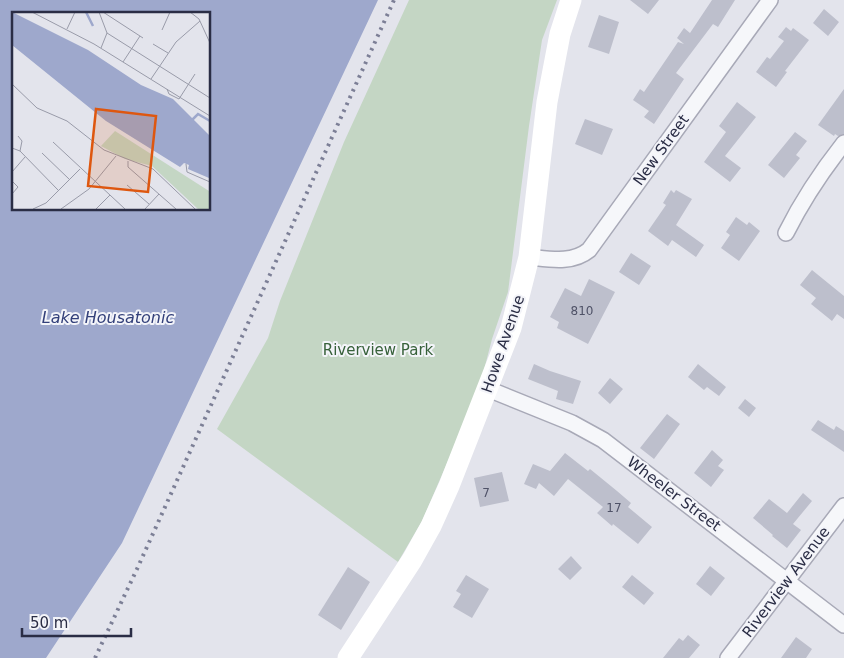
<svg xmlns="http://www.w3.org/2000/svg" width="844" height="658" font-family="'DejaVu Sans',sans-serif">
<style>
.green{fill:#c4d6c4}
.water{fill:#9ea8cc;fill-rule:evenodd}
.building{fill:#bdbfcc}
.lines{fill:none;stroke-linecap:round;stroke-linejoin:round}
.street-casing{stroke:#a8a9b7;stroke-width:18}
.street{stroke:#f6f7fa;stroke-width:15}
.secondary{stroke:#fff;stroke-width:21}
.rail{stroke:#7c7f96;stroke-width:4;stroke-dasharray:2.5 5;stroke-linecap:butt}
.labels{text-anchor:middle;stroke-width:4;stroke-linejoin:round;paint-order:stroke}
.number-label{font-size:12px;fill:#4f5267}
.street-label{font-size:15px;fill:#2a2d45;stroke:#f3f4f9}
.park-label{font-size:15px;fill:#37613a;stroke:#f3f4f9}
.water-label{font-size:16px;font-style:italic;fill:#33407a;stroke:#f3f4f9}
.inset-river{fill:none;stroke:#9ea8cc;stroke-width:2.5}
.inset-road{fill:none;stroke:#999ba9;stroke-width:1}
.view{fill:#de570f;fill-opacity:0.15;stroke:#de570f;stroke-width:2.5}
.inset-edge{fill:none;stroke:#2a2d45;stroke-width:2.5}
</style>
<rect width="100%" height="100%" fill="#e3e4ec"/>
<path class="green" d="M409,0H557L542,40L529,126L508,292L492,339L479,389L422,521L398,562L217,429L268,338L280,301L344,142Z"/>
<path class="water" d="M0,0H378L122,543L46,658H0ZM14,14H209V209H14Z"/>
<path class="building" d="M630,0H659L648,14Z
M712,0H735L718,27L713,24L676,73L684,79L654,124L644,117L649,111L633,100L640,89L644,92L678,42L684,44L677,38L684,28L690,33Z
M824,9L839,22L828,36L813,23Z
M599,15L619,22L609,54L588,47Z
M786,27L791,31L793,28L809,40L785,71L787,72L776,87L756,72L767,57L770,59L784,41L778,37Z
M844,89V134L838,136L835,134L834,136L818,125Z
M737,102L756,117L725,156L741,168L730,182L704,162L726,132L719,126Z
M585,119L613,129L602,155L575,144Z
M795,132L807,141L796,155L800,158L784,178L768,165Z
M671,190L674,193L676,190L692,199L676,225L704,245L696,257L672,240L668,246L648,231L666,205L663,203Z
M736,217L747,225L749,222L760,231L739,261L721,248L730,235L726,232Z
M631,253L651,266L639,285L619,272Z
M812,270L844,296V319L837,314L832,321L811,304L816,298L800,285Z
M589,279L615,292L588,344L557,328L559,322L550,317L565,288L581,296Z
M534,364L550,371L581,381L573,404L556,399L558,391L528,379Z
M698,364L726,387L719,396L707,387L704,390L688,377Z
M610,378L623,389L610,404L598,393Z
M745,399L756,408L749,417L738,408Z
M667,414L680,424L654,459L640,448Z
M818,420L834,430L836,426L844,431V452L811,430Z
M712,450L723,460L718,466L724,470L711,487L694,473Z
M565,453L588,471L590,469L617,491L631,503L628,507L652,527L638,544L613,524L612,526L597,513L603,507L568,479L554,496L539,483L536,489L524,484L533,464L550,471Z
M502,472L509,501L480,507L474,478Z
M803,493L812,501L793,524L801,530L787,548L772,536L773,535L753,518L769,499L787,513Z
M571,556L582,568L570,580L558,569Z
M710,566L725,578L711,596L696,584Z
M348,567L370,582L341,630L318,615Z
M466,575L489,589L472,618L453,607L461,594L456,591Z
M632,575L654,593L644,605L622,587Z
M688,635L700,645L689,658H663L679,638L683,641Z
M796,637L812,649L806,658H781Z"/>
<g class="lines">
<g class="street-casing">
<path id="street" d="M786,233C802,201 822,171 844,143
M529,257C549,259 572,264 589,250L770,0
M488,389L572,423L603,440L844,625
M728,658L844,506"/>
</g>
<use href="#street" class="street"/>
<path class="secondary" d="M348,658L412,560L431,526L449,486L511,328L529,257L547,102L560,34L571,0"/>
<path class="rail" d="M95,658L137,569L394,0"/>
</g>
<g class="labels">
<g class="number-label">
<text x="582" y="315">810</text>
<text x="486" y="497">7</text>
<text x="614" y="512">17</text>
</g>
<g class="street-label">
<text transform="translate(661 150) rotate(-54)" y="5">New Street</text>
<text transform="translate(503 344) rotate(-71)" y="5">Howe Avenue</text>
<text transform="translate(674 494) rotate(37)" y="5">Wheeler Street</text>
<text transform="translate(786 582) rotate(-53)" y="5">Riverview Avenue</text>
</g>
<g class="park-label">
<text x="378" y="355">Riverview Park</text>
</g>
<g class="water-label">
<text x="108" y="323">Lake Housatonic</text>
</g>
</g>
<g transform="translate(12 12)">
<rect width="198" height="198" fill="#e3e4ec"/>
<path d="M103,119L197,179V197H186L140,154L113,147L89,134Z" fill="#c4d6c4"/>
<path d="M0,0L76,38L129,73L161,87L197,123V166L176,157L177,153L172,151L168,155L94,109L0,33Z" fill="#9ea8cc"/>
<path class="inset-river" d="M74,0L81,14M180,108L186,102L198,109"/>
<path class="inset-road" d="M20,0L82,32L198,104M87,0L95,21L89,36M91,0L131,26M178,0L187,7L198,31M55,17L63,0M150,18L158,0M95,21L198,86M141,32L156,41M111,50L128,24M139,67L164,30L188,9M0,72L25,96L55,109L92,138L141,157L183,197M155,77L157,82L167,87L183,62M6,124L10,129L8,139M41,130L113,197M0,136L8,139L46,178M30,141L57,167M116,149V155L164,197M174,152L175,160L198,170M0,160L13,145M0,169L6,175L0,182M115,173L137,192M21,197L34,191L68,157M49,197L77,177L104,144M84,197L98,183M133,197L147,182"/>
<path class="view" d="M84,97L144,104L136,180L76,174Z"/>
<rect width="198" height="198" class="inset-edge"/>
</g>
<path d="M22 628v8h109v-8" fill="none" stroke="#2a2d45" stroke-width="2.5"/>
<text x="30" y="628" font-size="15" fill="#2a2d45" stroke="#f3f4f9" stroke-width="4" paint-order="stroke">50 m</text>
</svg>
